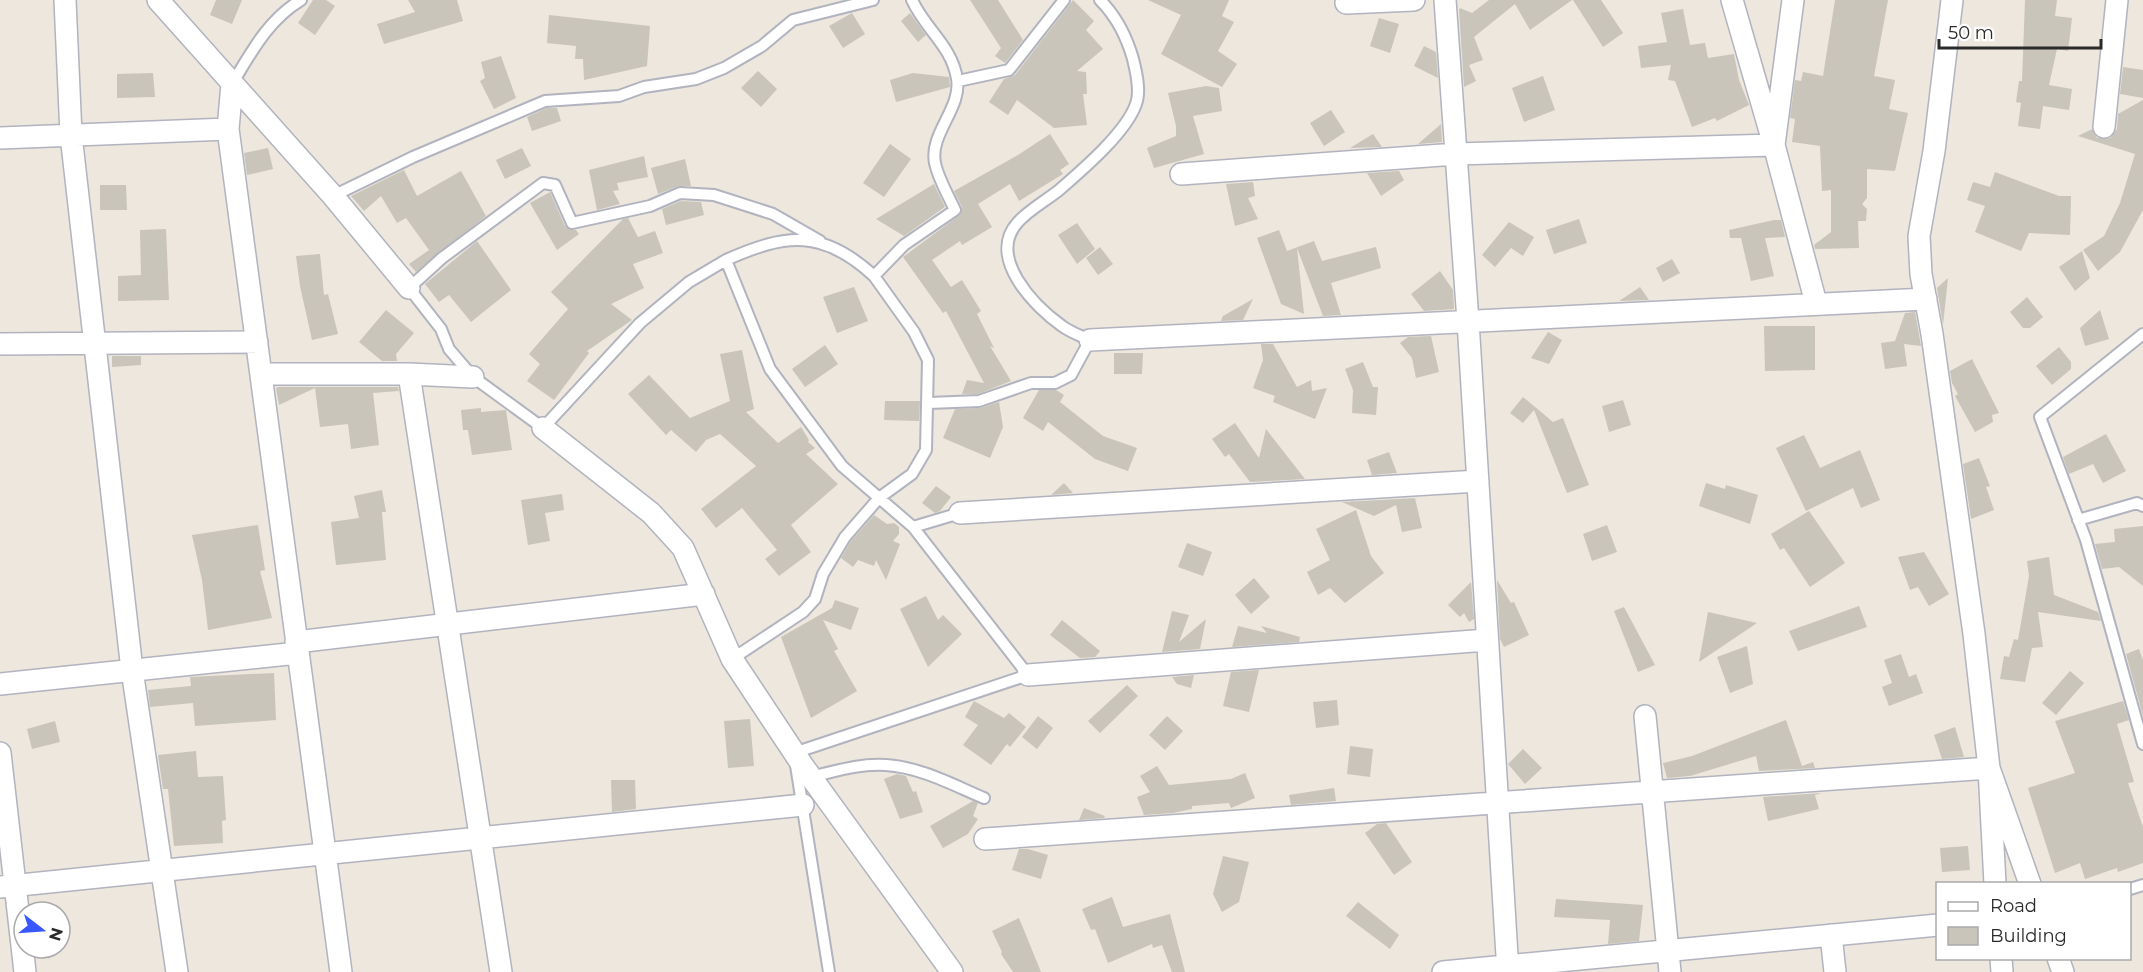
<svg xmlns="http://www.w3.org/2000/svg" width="2143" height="972" font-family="Montserrat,sans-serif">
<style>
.building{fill:#c9c5bb}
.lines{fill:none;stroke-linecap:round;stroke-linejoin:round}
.lane-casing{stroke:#b1b3bf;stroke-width:14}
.street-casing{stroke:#b1b3bf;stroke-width:24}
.lane{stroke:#fff;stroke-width:10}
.street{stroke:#fff;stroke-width:21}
</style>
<rect width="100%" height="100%" fill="#ede7dd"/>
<path class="building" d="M216,0H242L232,24L210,15Z
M313,0H326L335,6L315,35L298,23Z
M408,0H457L463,21L384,44L377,24L415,12Z
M970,0H998L1023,40L1005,63L995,56L1001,48Z
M1073,0L1094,21L1086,30L1103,49L1077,71L1086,72L1087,94H1083L1087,125L1054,128L1017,100L1008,115L989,102L1004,79L1015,75Z
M1148,0H1229L1222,16L1234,22L1218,51L1237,64L1222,87L1161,54L1181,15Z
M1489,0H1572L1530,30L1515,4L1474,37L1483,60L1469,65L1476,81L1464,87L1459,10L1460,8L1472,13Z
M1573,0H1601L1623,33L1603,47Z
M1835,0H1888L1874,76L1895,80L1889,109L1908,113L1895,171L1867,169V198L1862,204L1867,209L1866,221H1858L1859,248L1815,249L1814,245L1831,232V190L1822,191L1820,146L1792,142L1795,119L1790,118L1795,80L1801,81L1803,72L1823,76Z
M2025,0H2057L2055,16L2072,18L2068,51L2057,49L2049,85L2072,89L2069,110L2043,106L2040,129L2018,126L2021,103L2016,102L2019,81H2022Z
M1683,9L1690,45L1705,43L1708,58L1734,54L1739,80L1749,105L1717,121L1715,118L1692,127L1675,81L1668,80L1671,65L1641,68L1638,46L1667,42L1661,13Z
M852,13L865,34L843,48L829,26Z
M910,13L926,35L918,42L901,21Z
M549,15L650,26L647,66L584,80L583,59H575L576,46L547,43Z
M1379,18L1399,24L1390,53L1370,46Z
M1424,46L1436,52L1438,78L1414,66Z
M501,56L516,98L494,109L480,81L485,78L481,62Z
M2123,67L2143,70V98L2120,94Z
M758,71L777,89L761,107L741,88Z
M153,73L155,97L117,98V74Z
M913,73L949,77L950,87L896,102L890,80Z
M1543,76L1555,110L1524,122L1512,88Z
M1206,86L1219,88L1222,111L1193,116L1204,154L1154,168L1147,148L1176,136V126L1168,93Z
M2143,100V210L2120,252L2098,271L2083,250L2104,236L2120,203L2135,154L2078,136L2092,129L2097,138H2110L2117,129L2118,114Z
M547,108H557L561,121L532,131L527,117Z
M1331,110L1345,132L1324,146L1310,123Z
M1441,124L1442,142L1418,144Z
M1050,134L1069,164L1060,170L1063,174L1019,201L1010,184L978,204L992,227L962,245L960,241L932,260L951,287L962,280L981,311L977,314L994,348L990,346L1011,381L978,394H962L967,380L984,383L946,311L943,313L903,257L961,214L962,207L954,191L1018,155Z
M1373,134L1382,147L1350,148Z
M890,144L911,159L884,197L863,183Z
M268,148L273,169L247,175L244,153Z
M522,148L531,166L505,179L496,160Z
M644,156L648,177L617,183L619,190L613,191L620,204L597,210L589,170Z
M685,159L691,186H678L658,194L651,168Z
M404,170L417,196L461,171L486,216L416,272L409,264L429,250L406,218L397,223L381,196L364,211L351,196Z
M1399,171L1404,180L1381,196L1367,173Z
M1995,172L2059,196H2071L2070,235L2029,233L2021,251L1975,232L1985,206L1967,200L1973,182L1990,187Z
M1253,182L1255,196L1248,198L1258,219L1235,226L1226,184Z
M934,184L945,207L904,236L876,219Z
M100,185H126L127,210H100Z
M550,192L565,226L570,230H576L579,234L557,250L530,203Z
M681,201L701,202L704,215L666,225L662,209Z
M628,218L638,237L655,231L663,253L633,264L644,288L611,304L632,320L587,351L589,353L554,400L527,381L540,364L529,354L568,309L551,292L623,219Z
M1579,219L1587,243L1554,254L1546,230Z
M1774,220H1781L1785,237L1765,238L1774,276L1751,281L1741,238H1730L1729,230Z
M1509,222L1534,237L1523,256L1511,248L1495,267L1482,255Z
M1077,223L1095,249L1077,264L1058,235Z
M166,229L169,300L118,301V276L141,275L140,230Z
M1279,230L1287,251L1314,241L1322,261L1376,247L1381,268L1331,283L1341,315L1323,316L1297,248L1304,314L1281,304L1257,238Z
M477,241L511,290L471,322L449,295L439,302L425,284Z
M1100,247L1113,264L1098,275L1086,258Z
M2082,251L2090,278L2075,291L2059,267Z
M320,254L324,295L328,294L338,334L312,340L300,286L296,256Z
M1672,259L1680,273L1663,282L1656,268Z
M1440,271L1453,290L1454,309L1424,311L1411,294Z
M1948,278L1943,325L1937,288Z
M854,287L868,321L837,333L823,297Z
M1640,287L1649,300L1619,301Z
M2027,297L2043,317L2030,328H2023L2010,312Z
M1253,299L1243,320L1221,321L1223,316Z
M386,310L414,333L396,354L397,361H382L359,342Z
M2100,310L2109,339L2085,346L2080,328Z
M1915,312L1921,346L1904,344L1907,366L1885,369L1881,343L1895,341L1905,313Z
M1764,326H1815V370L1765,371Z
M1548,332L1562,340L1549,364L1531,358Z
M1431,336L1439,372L1416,378L1412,358L1400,343L1408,337Z
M1261,344H1273L1297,387L1311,380L1312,391L1327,388L1315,419L1273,402L1275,396L1253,388L1263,360Z
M825,345L838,364L805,387L792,369Z
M2059,347L2071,362V369L2052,385L2036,366Z
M742,350L754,409L746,412L778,443L801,427L809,440L808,442L815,448L806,454L838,484L791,525L811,552L779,576L765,559L777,550L742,508L716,528L701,509L756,466L720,434L706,440L696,452L671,430L666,435L628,394L649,375L690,418L730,401L720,354Z
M1114,353H1143L1142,374H1114Z
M112,356H141V365L112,367Z
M1972,359L1999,413L1992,415L1993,422L1975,432L1955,396L1958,394L1952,383L1950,371Z
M1363,362L1373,387H1378L1376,415L1352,413L1353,390L1345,369Z
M278,387H398L399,391L373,393L379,445L351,449L348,424L320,427L315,388L279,405L276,388Z
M1039,390H1056L1064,395L1060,402L1103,436L1137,448L1128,471L1095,459L1048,422L1043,431L1023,418Z
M1523,397L1553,422L1563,418L1589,485L1567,493L1534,410L1523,423L1510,413Z
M1623,400L1631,425L1609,432L1602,406Z
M885,401H920L919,421L884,420Z
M999,402L1003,427L990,458L943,438L955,409L980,408Z
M481,408V412L506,410L512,450L472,455L468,430H463L461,410Z
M1235,423L1259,458L1266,429L1305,479L1250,482L1229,454L1225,457L1212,439Z
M2106,434L2126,471L2103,483L2093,464L2069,474L2063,457Z
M1804,435L1820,468L1860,450L1880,500L1861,508L1853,488L1806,511L1776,448Z
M1389,452L1397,473L1372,475L1367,460Z
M1979,458L1990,486L1986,487L1994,510L1971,519L1963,464Z
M1064,483L1073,493L1051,495Z
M1706,483L1725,489L1726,485L1758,495L1750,524L1699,506Z
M936,486L951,497L940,511L935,513L922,503Z
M382,490L386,512H382L386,560L336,565L331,522L359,518L354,496Z
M562,494L564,510L545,513L550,541L528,545L521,500Z
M1415,498L1422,528L1402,532L1396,505L1374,516L1342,502L1418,498Z
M1356,510L1371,556L1384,573L1345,603L1330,588L1318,595L1307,572L1330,560L1316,529Z
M1809,511L1845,563L1810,587L1784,548L1780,550L1771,534Z
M874,515L887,524L894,523L899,527V534L893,541L900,544L886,580L876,560L874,566L858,560L853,567L841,558L851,541Z
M258,525L265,570L260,571L272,618L208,630L202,580L192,535Z
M1607,525L1617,552L1592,561L1583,534Z
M2143,526V586L2119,567L2102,569L2095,544L2115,542L2114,529Z
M1187,543L1212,552L1203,576L1178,567Z
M1924,552L1949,594L1929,606L1918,587L1910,590L1898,557Z
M2049,557L2054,595L2098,612L2101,621L2038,612L2043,647L2032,648L2025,682L2000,679L2004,656L2009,657L2014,639L2018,640L2029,576L2027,561Z
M1254,578L1270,597L1251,614L1235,595Z
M1497,580L1511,603L1514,602L1529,635L1504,647L1500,639Z
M1471,582L1474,619L1469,622L1464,613L1460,617L1448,605Z
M926,596L938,620L943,615L962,634L928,667L900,609Z
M835,600L859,608L851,630L823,620L838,649L834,651L857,691L811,718L781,637L832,608Z
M1859,606L1867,627L1798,651L1789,631Z
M1624,607L1655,665L1638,672L1614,611Z
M1172,611L1189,615L1179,642L1206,619L1200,649L1162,652Z
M1708,612L1757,623L1699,662Z
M1062,620L1100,651L1095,657L1080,658L1050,635Z
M1238,626L1267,633L1261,626L1300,637L1299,642L1232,647Z
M1747,646L1753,684L1730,693L1717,657Z
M2139,649L2143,660V716L2126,654Z
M1901,654L1909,677L1916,674L1923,693L1889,706L1882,687L1892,683L1884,660Z
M1259,670L1249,712L1223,706L1231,672Z
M2070,671L2084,683L2056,715L2042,703Z
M274,673L276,720L195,726L193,703L150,707L148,690L191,686L190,677Z
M1194,675L1191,688L1177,684L1172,677Z
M1127,685L1138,696L1100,733L1088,721Z
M1337,700L1339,725L1316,728L1313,702Z
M974,701L1004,718L1009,713L1026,727L1010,747L1007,744L991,765L963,745L978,725L965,717Z
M2123,701L2129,720L2117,724L2134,782L2128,783L2143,827V863L2118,872L2117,868L2085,879L2080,863L2055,873L2028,788L2075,773L2055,721Z
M1038,716L1053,728L1037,749L1022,737Z
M1167,716L1183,731L1165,750L1149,735Z
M750,719L754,766L728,768L724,721Z
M1786,720L1802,766L1813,762L1815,768L1759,771L1756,756L1690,776L1667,778L1663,763L1692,756Z
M55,721L60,742L32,749L27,729Z
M1955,727L1964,757L1942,759L1934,735Z
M1350,746L1373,749L1370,777L1347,774Z
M1523,749L1542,768L1525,784L1508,764Z
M196,751L198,777L223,776L226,820L222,821L223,843L174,846L168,789H163L158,755Z
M1157,766L1169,785L1231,779L1245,773L1255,798L1231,808L1229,803L1192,806V809L1173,813L1144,815L1137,797L1150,792L1140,776Z
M897,774L906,776L913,792L916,791L923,812L900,819L884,779Z
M611,780H635L636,809L612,812Z
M1334,788L1336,801L1291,805L1289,795Z
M1822,793L1815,795L1819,809L1768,821L1763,797Z
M973,801L978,803L973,816L978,819L968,834L943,848L930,826Z
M1084,808L1105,816L1104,818L1079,820Z
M1386,823L1412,862L1394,875L1365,833L1377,824Z
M1968,846L1970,870L1942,872L1940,848Z
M1019,849H1028L1048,855L1041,879L1012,870Z
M1223,856L1249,862L1239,902L1222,912L1213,894Z
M1112,897L1123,927L1170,914L1185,972H1172L1162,945L1153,948L1152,944L1108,963L1095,929L1091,930L1082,909Z
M1556,899L1643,905L1639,941L1608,944L1610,920L1554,917Z
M1358,902L1399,935L1390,949L1346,916Z
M1019,918L1041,972H1013L1001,954L1002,952L992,931Z"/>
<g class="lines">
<g class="lane-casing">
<path id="lane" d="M958,81L1009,70L1064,0
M232,84C252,51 268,20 301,0
M333,196L413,157L545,101L619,96L644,87L696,79L724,68L762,46L793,20L873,0
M820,241L773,214L714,195L680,193L650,206L572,223L555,185L543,183L442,258L409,288L441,329L449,349L473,377L543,428L640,323L689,282L726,260L770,369L842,466L913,527L1028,675L794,753L829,972
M726,260C786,233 823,229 874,276
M2143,334L2040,417L2086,540L2143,744
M929,403L979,401L1031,383H1055L1071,375L1090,340C1081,336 1070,332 1062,326C1034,306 986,257 1018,222C1029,210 1045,201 1058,191C1081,171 1126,133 1136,104C1141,91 1136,71 1133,59C1127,38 1116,16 1100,0
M2078,520L2137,503L2143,506
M913,527L960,513
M732,659L803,612L815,599L823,574L845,537L879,498L912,474L926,450L928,360L914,332L874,276L904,245L955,210C948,195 938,178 935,163C929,134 962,108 957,79C952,46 925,29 912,0
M811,777C836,771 861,763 886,765C920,767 953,785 984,798
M2130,889L2143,885"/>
</g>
<g class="street-casing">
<path id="street" d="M65,0L71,135L132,670L177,972
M158,0L333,196L409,288
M1445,0L1468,321L1508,972
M1793,0L1774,145L1816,303
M1952,0L1934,151L1919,236L1921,274L1932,334L1974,634L1989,768L1995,884
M1346,3L1414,0
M232,84L228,129L341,972
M2104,127L2117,0
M0,138L228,129
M1181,174L1456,154L1774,145L1732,0
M1090,340L1926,299
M0,344L257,342
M261,374H409
M473,377L409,374L501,972
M543,428L651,513L683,548L732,659L803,766L952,972
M960,513L1478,481
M296,642L704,594
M1028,675L1487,640
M0,684L298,653
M1645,716L1670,972
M0,753L25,972
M985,839L1989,768L2030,884
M0,887L803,805
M1831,935L1835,972
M2001,958L2002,972
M2058,958L2063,972
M1443,972L1938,925"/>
</g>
<use href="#lane" class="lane"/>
<use href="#street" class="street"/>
</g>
<rect x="1936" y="882" width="195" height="78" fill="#ffffff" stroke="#aaaaaa" stroke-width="1.5"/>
<rect x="1948" y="902" width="30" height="9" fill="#ffffff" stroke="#aaaaaa" stroke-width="1.5"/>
<text x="1990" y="912" font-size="18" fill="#2b2b2b">Road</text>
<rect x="1948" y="927" width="30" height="18" fill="#c9c5bb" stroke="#aaaaaa" stroke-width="1.5"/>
<text x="1990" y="942" font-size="18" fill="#2b2b2b">Building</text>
<g transform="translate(42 930) rotate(107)"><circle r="28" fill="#ffffff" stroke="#aaaaaa" stroke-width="1.5"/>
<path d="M0-4.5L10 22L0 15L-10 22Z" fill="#3857ff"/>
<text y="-9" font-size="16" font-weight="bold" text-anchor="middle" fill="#2b2b2b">N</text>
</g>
<path d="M1939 39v9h162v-9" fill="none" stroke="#2b2b2b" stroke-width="3"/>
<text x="1948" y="39" font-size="18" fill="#2b2b2b" stroke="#ffffff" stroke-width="4.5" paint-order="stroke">50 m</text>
</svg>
